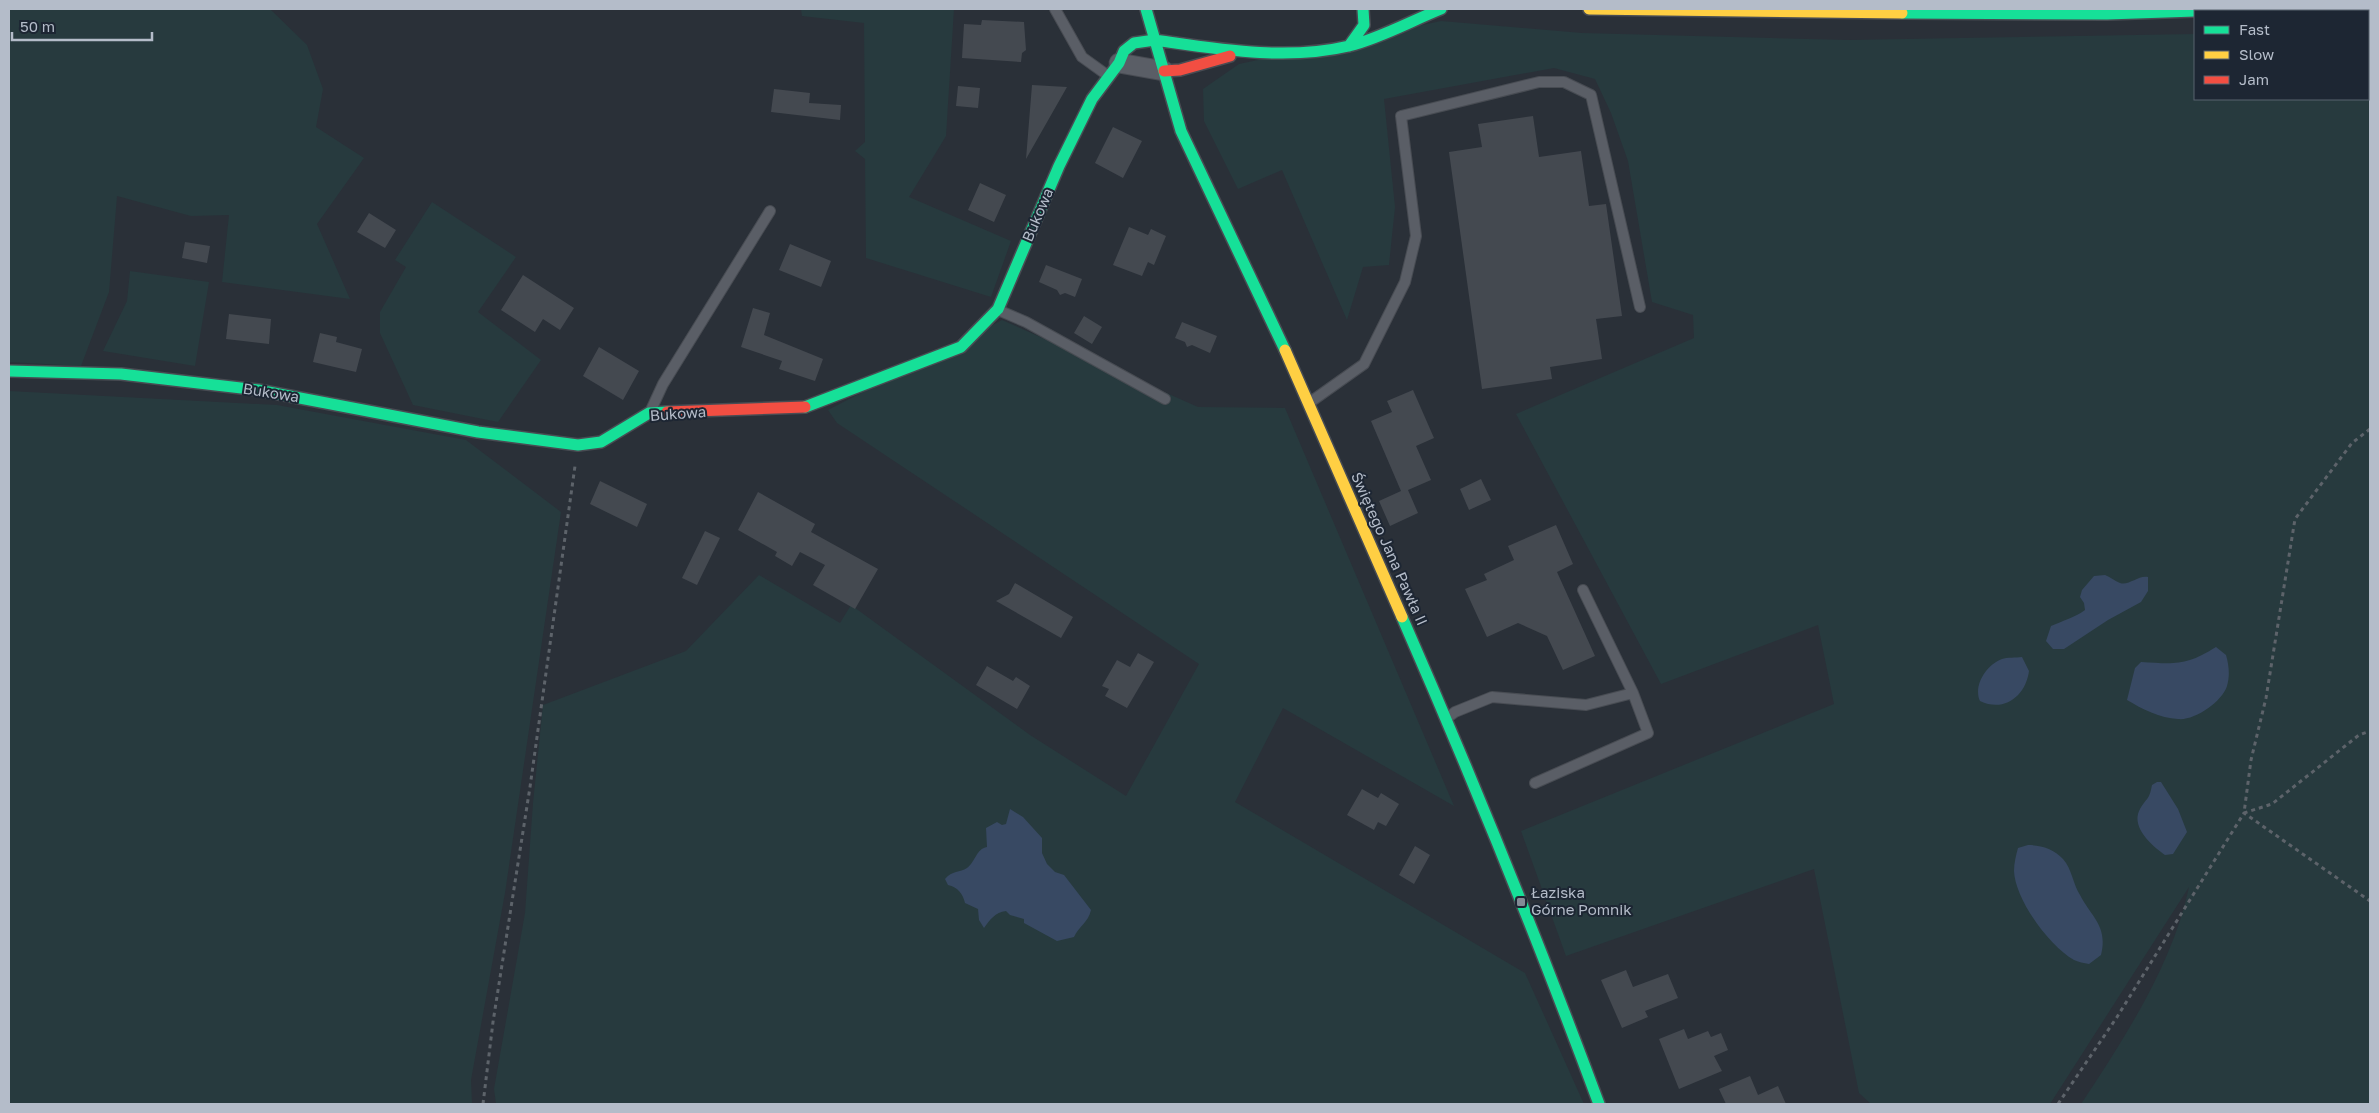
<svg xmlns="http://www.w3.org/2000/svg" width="2379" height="1113" font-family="'Golos Text',sans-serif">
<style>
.green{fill:#273a3e}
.water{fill:#384963}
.building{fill:#444950}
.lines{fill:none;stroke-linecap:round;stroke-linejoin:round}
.lane-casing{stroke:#484c53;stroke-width:12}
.street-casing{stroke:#484c53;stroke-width:21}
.fast-casing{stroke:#484c53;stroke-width:14}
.slow-casing{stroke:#484c53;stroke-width:14}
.jam-casing{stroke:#484c53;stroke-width:14}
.path{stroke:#5d636a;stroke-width:3;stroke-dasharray:4 4;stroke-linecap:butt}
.lane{stroke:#5a5e66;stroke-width:10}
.street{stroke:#5a5e66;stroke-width:19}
.fast{stroke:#16e098;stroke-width:11}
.slow{stroke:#ffcf43;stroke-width:11}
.jam{stroke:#f24e42;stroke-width:11}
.poi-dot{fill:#848b96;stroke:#1d2633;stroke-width:2}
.labels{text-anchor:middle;stroke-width:4;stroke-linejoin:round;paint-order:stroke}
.street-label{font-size:15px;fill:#b4bcc9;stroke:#1d2633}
.poi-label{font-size:15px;fill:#b4bcc9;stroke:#1d2633;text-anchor:start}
</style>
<rect width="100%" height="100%" fill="#2a3038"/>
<path class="green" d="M9,9H270L307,45L323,89L316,127L364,158L317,224L350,299L222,282L229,215L191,216L117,196L109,292L81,366L9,362Z
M801,9H954L946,136L909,197L1011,241L991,297L866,258L865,159L855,151L865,142L864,23L802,16Z
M2368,20H2370V1104H2081C2124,1039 2173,964 2189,887L2050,1104H1871L1859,1093L1814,869L1566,956L1521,831L1834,704L1818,625L1661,684L1516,414L1694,338L1693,315L1652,302L1628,161L1611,113L1595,79L1554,68L1384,99L1395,207L1389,265L1363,267L1347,320L1282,170L1238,189L1204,121L1203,89L1239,64L1441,21L1582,33L1848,40L2195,34V99H2368Z
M432,202L516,257L478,312L541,360L498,422L413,405L380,333V312L406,267L395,260Z
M130,271L209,282L195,366L103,351L127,301Z
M1002,320L1198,407L1285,408L1454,806L1283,708L1235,802L1525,973L1584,1104H496L494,1089L525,913L533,803L543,705L686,651L759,575L840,623L851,605L1030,735L1126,796L1199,664L837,423L828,410Z
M9,391L277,405L466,440L561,512L505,893L471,1080L472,1104H9Z"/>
<path class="water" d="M2105,575C2110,577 2115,581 2120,583C2129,586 2138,575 2148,577V591L2141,602L2108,620L2064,649H2053L2046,641L2051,626C2062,621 2076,617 2085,610L2084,603L2080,597L2082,590L2094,576Z
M2216,647L2226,655C2229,665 2230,676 2227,686C2222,702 2194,721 2178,719C2160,718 2142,709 2127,700L2135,668L2141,662C2175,664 2186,666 2216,647Z
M2022,657L2029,671C2026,695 2005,713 1980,701C1973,686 1986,665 2002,659C2007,657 2016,658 2022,657Z
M2157,782H2161L2178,809L2187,832L2173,854L2165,855C2152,846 2130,827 2140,809C2147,797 2149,801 2152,785Z
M1010,809L1023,817L1042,838V853L1047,864L1055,872L1064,875L1091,910C1088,923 1079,926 1074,937L1057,941L1024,923V919L1010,915L1006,911C995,912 990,920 984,928L979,920L978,909L965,903C963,894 958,887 948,885L945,879C952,870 960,873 967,868C976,861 976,849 987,847L986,828L997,822L1002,825L1006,824Z
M2028,845C2041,845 2054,849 2063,859C2072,869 2073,884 2080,895C2092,918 2108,926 2101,955L2089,964C2084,963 2078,962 2074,960C2049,946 2015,899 2014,871C2014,863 2016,855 2018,848Z"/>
<path class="building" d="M982,20L1024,22L1026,50L1022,53L1021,62L962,58L964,24L981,25Z
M1032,85L1067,87L1026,159Z
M958,86L980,88L978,108L956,106Z
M774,89L810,93L809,103L841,105L840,120L771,112Z
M1533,116L1539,157L1581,151L1589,206L1606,204L1622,316L1596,319L1602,359L1550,367L1552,379L1482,389L1449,152L1482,147L1478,124Z
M1113,127L1142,141L1123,178L1095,163Z
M980,183L1006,195L994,222L968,210Z
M369,213L396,230L385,248L357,232Z
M1129,227L1148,235L1151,229L1166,236L1154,265L1148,262L1142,276L1113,265Z
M185,242L210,246L207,263L182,258Z
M790,244L831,261L821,287L779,270Z
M1046,265L1082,279L1075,297L1065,293L1060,295L1057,290L1039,282Z
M523,275L574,308L560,330L543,319L535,332L501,310Z
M753,308L770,313L764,335L823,359L815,381L779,369L782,361L741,347Z
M229,314L271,319L269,344L226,339Z
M1084,316L1102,327L1092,344L1074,333Z
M1182,322L1217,336L1210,353L1192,345L1187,347L1185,342L1175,338Z
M320,333L337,337L336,342L362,349L356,372L313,362Z
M599,347L639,371L623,400L583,376Z
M1413,390L1434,438L1416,446L1431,480L1408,490L1418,513L1390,526L1379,501L1401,491L1371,421L1392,412L1387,401Z
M1481,479L1491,500L1469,510L1460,489Z
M600,481L647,504L637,527L590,504Z
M758,492L815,524L811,532L878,569L855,609L813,585L825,565L800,552L792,566L775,556L777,552L738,530Z
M1556,525L1573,564L1557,572L1595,656L1563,670L1547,636L1518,623L1487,637L1465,589L1487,580L1484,574L1514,560L1508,546Z
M705,531L720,538L697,585L682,578Z
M1015,583L1073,617L1061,638L996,601L1009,594Z
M1138,653L1154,662L1127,708L1105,696L1109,689L1102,686L1117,660L1130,667Z
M987,666L1013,681L1016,677L1030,686L1017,709L976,685Z
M1362,789L1378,798L1381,793L1399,804L1386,826L1378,822L1374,830L1347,815Z
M1415,846L1430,855L1414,884L1399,875Z
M1626,970L1633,987L1668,974L1678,998L1645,1011L1648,1017L1622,1028L1601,980Z
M1684,1029L1688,1039L1708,1031L1711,1037L1721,1033L1728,1050L1714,1056L1722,1071L1679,1089L1659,1039Z
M1750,1076L1758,1095L1778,1086L1786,1104H1726L1719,1089Z"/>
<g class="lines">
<g class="lane-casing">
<path id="lane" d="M1055,9L1082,57L1107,75
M998,310L1026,322L1165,399
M1309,403L1364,364L1405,282L1416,236L1401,116L1539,82H1564L1591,95L1640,307
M651,410L663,384L770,211
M1447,718L1455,712L1492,697L1586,705L1633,693L1583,590
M1535,783L1648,733L1633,693"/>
</g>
<g class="street-casing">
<path id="street" d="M1119,63L1164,71"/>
</g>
<g class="fast-casing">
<path id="fast" d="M1146,9L1181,131L1285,350
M2205,11L2284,9
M1902,13L2107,14L2195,11
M1155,40C1218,49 1286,61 1349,46C1381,38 1411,21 1441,9
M1349,46L1364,25L1363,9
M9,371L121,374L258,390L478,432L578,445L601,442L649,413L667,412
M805,407L961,347L998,309L1059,166L1092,99L1119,63L1124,51L1134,43L1155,40
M1402,617C1472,777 1538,940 1599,1104"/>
</g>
<g class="slow-casing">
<path id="slow" d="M1589,9L1902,13
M1285,350L1402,617"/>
</g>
<g class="jam-casing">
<path id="jam" d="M1164,71L1180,70L1230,56
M667,412L805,407"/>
</g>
<path class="path" d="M2370,429L2352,443L2295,519L2266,698L2251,760L2244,813L2272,804L2359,735L2370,731
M483,1104L493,1022L530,787L575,466
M2058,1104L2117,1017L2244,813L2370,901"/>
<use href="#lane" class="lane"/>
<use href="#street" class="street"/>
<use href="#fast" class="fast"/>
<use href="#slow" class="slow"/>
<use href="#jam" class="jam"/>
</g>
<rect class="poi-dot" x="1516" y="897" width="10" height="10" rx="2.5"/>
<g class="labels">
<g class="street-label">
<text transform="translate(1038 215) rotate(-67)" y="5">Bukowa</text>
<text transform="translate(271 393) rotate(9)" y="5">Bukowa</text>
<text transform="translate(678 414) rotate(-4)" y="5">Bukowa</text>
<text transform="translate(1389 549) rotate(66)" y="5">Świętego Jana Pawła II</text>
</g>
<g class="poi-label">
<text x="1531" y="898">Łaziska<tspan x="1531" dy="17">Górne Pomnik</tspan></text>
</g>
</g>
<rect width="2379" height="1113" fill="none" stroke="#b4bcc9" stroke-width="20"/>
<rect x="2194" y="10" width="175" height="90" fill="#1d2633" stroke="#59626f"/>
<rect x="2204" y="26" width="25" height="8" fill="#16e098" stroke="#59626f"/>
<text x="2239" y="35" font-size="15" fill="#b4bcc9">Fast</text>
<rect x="2204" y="51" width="25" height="8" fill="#ffcf43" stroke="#59626f"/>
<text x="2239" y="60" font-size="15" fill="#b4bcc9">Slow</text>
<rect x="2204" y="76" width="25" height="8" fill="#f24e42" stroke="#59626f"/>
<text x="2239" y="85" font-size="15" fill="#b4bcc9">Jam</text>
<path d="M12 32v8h140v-8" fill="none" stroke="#b4bcc9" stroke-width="2.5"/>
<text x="20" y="32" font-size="15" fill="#b4bcc9" stroke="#1d2633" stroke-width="4" paint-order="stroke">50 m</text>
</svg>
